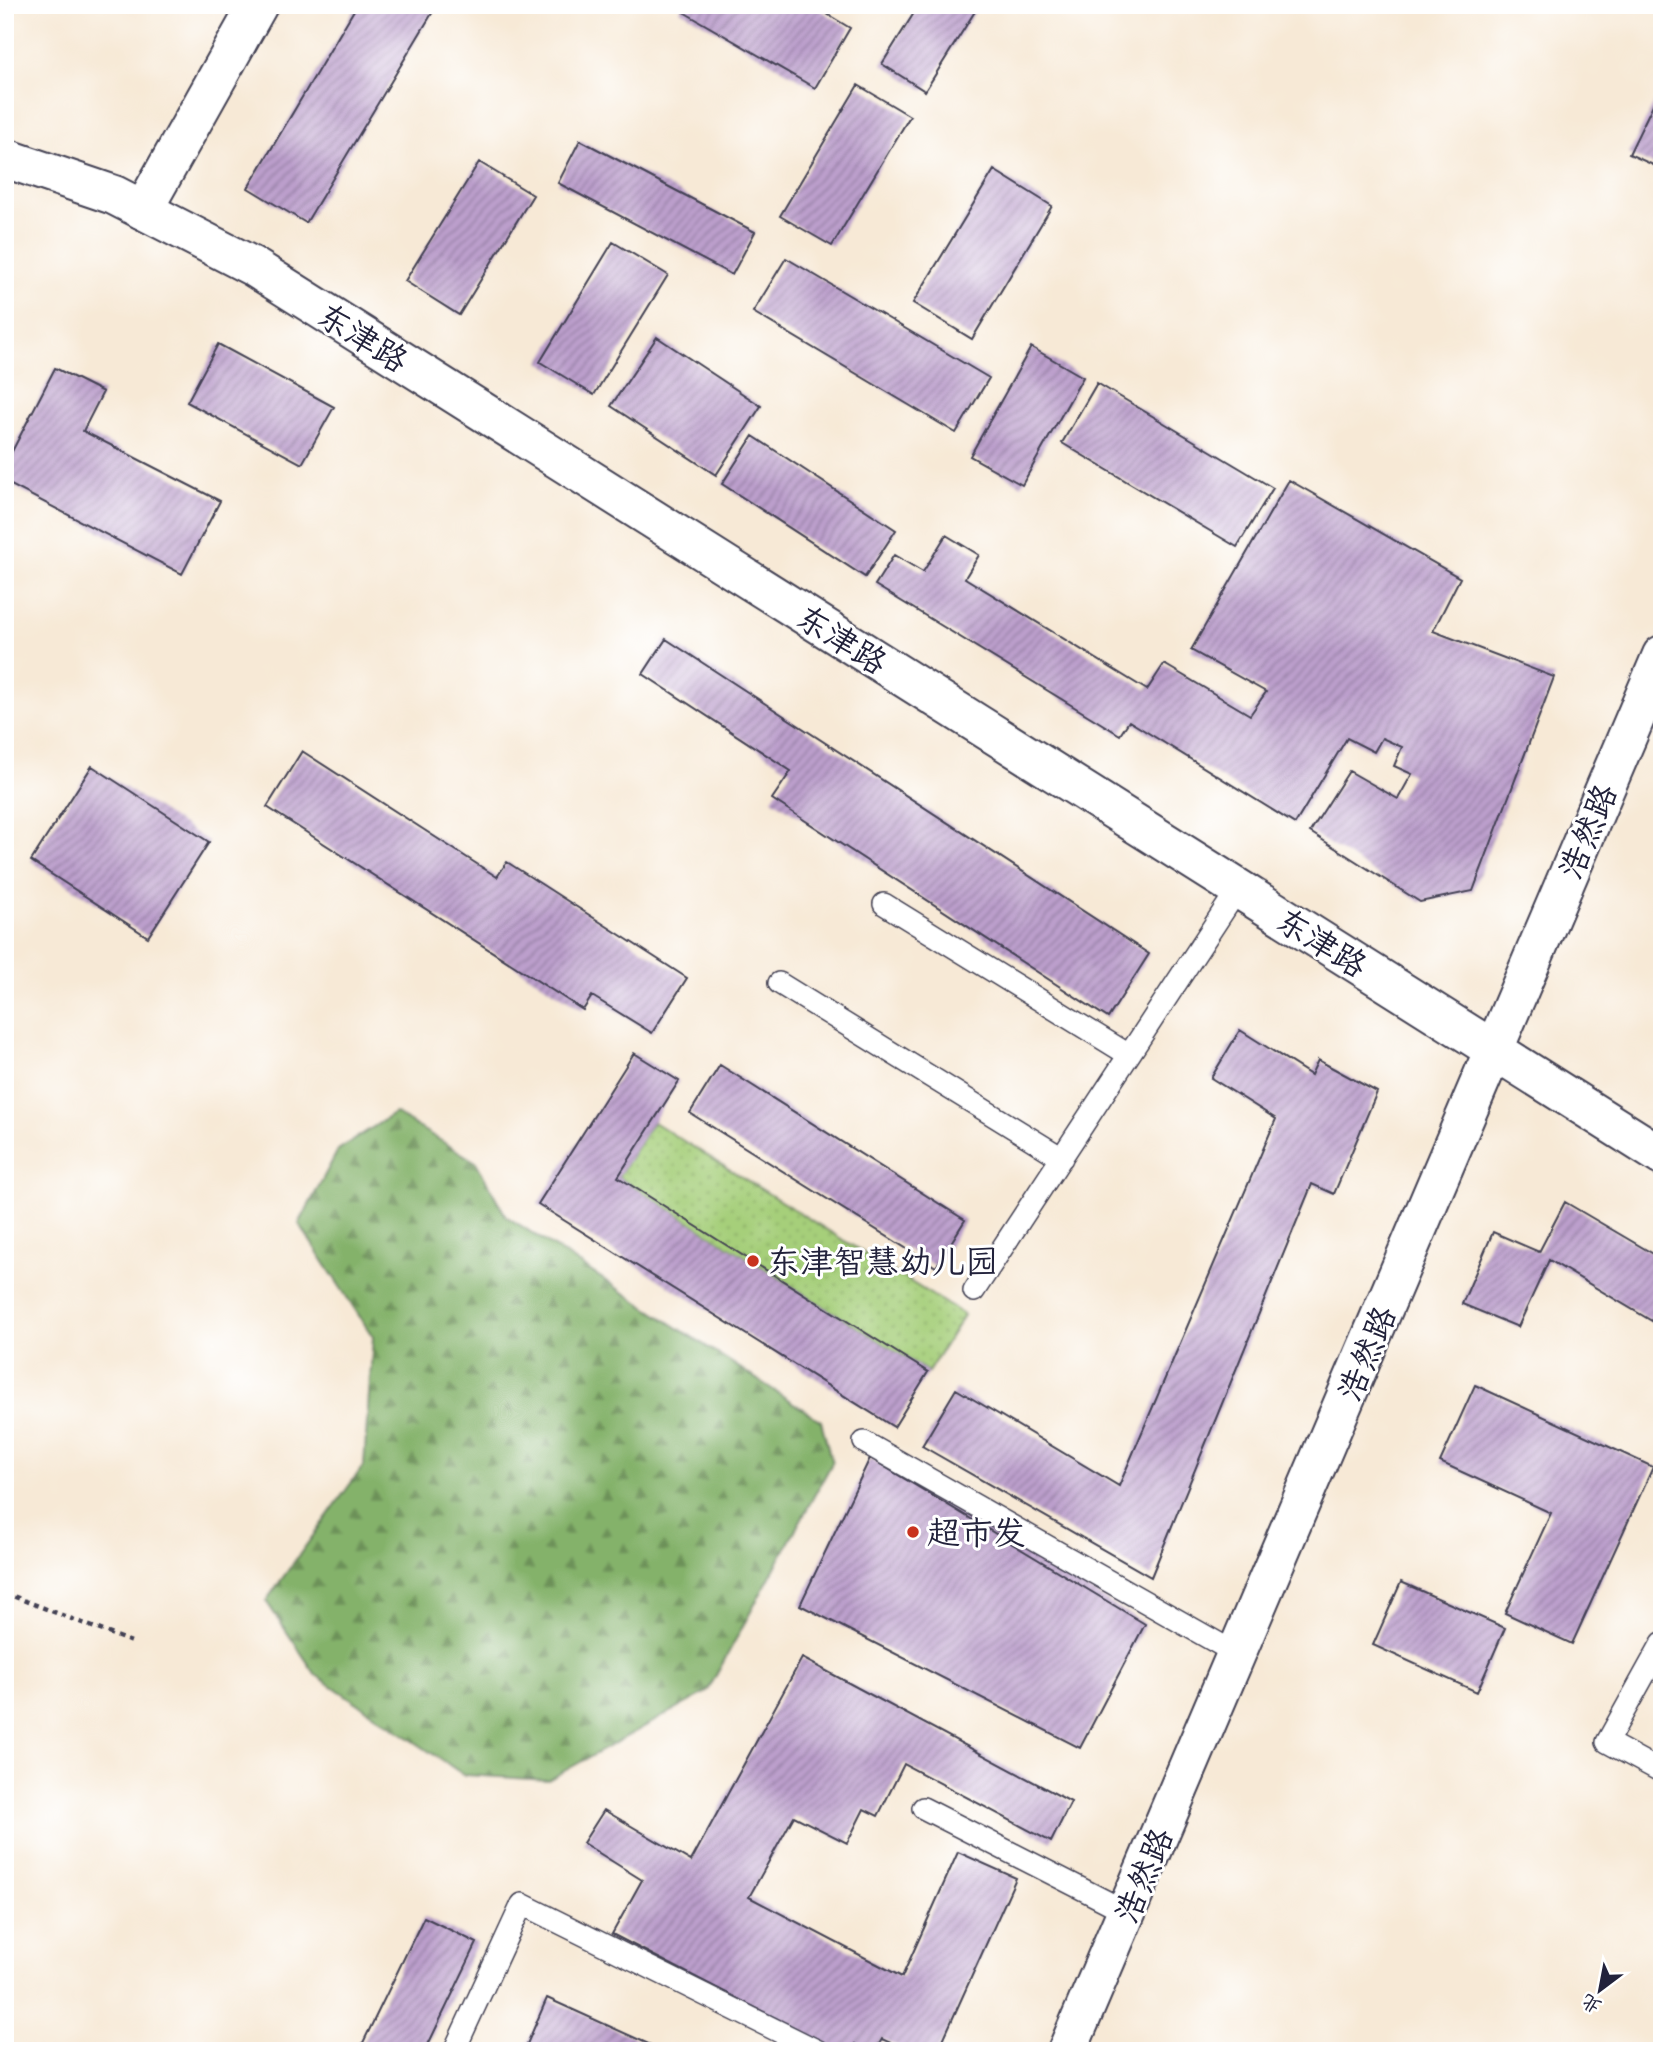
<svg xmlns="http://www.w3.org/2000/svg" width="1667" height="2056" font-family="Caveat,'LXGW WenKai TC',sans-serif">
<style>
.forest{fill:url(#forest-firs);stroke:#536a52;stroke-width:2}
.park{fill:url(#park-dots);stroke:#64785a;stroke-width:2}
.building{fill:url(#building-hatch)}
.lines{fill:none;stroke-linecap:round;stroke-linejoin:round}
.service-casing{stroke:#424052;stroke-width:24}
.minor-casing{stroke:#424052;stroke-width:42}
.tertiary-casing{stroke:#424052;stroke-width:42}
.path{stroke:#424052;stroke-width:4.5;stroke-dasharray:5 5;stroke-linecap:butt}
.service{stroke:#fff;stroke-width:21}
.minor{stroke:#fff;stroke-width:38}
.tertiary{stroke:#fff;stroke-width:38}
.poi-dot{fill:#c8321e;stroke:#fff;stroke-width:2.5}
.labels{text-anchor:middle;stroke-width:6;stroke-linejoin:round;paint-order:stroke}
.street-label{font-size:33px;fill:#22223b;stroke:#fff}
.poi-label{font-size:33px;fill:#22223b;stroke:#fff;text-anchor:start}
</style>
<defs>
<pattern id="forest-firs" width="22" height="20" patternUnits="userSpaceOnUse" patternTransform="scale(1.75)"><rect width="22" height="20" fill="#84b26a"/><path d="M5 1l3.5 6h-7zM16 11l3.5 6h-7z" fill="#6c9058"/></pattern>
<pattern id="park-dots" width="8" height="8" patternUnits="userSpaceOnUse" patternTransform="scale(1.75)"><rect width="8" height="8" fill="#a6cf7a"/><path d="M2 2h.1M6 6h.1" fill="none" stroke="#8fb16a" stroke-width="1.8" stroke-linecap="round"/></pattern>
<pattern id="building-hatch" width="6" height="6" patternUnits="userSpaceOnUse" patternTransform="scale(1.75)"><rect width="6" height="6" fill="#bc9fcc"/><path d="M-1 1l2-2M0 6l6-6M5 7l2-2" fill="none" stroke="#9881a7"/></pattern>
</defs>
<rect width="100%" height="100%" fill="#fff"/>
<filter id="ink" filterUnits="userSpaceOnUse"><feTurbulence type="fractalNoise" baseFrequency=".0143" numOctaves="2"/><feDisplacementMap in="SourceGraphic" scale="14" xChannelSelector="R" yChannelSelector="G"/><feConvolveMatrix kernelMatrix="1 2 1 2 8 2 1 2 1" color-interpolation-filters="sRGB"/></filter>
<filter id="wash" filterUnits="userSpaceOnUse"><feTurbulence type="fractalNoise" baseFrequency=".00686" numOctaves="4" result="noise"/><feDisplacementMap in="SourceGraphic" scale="28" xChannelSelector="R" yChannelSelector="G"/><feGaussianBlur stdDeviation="1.57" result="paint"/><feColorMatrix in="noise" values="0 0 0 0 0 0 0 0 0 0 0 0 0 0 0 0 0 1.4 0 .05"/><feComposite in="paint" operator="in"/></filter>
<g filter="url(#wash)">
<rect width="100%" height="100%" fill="#f7e9d6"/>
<path class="forest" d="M395,1113L476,1162L506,1216L821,1421L832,1463L707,1692L548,1780L464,1775L316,1675L266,1601L364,1465L373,1337L299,1224L338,1150Z"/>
<path class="park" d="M653,1122L964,1315L928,1372L618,1177Z"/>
<g id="blocks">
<path class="building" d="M357,5H437L306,223L248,188Z
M683,5H812L850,28L815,88L680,10Z
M919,5H979L925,91L882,64Z
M858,85L910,116L832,246L780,216Z
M1662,86V169L1629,154Z
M580,140L755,232L732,275L558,183Z
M479,162L533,195L459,315L405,281Z
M994,170L1052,206L972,339L913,303Z
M613,242L668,275L594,395L540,362Z
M786,258L989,378L956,433L753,312Z
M657,337L761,406L716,475L611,406Z
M218,344L334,407L302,464L187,402Z
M1031,347L1083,377L1022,485L970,456Z
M55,368L103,392L83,431L220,501L182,574L5,482V465Z
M1097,383L1273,488L1237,547L1062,443Z
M753,436L896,530L865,577L722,484Z
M1289,480L1460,578L1433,631L1554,677L1473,891L1420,902L1310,832L1349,771L1398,799L1412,774L1394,766L1402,747L1382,738L1374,752L1347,738L1295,824L1129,721L1120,735L875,585L894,555L923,572L946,535L979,555L965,578L1147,690L1164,664L1250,715L1266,692L1191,650Z
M666,639L1149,954L1108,1018L772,799L791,771L643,674Z
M302,751L497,877L507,862L687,978L652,1033L592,996L583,1010L267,807Z
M92,766L209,842L148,937L31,861Z
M1240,1030L1311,1075L1318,1060L1377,1092L1334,1194L1312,1184L1151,1577L922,1446L956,1389L1119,1486L1276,1119L1211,1078Z
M634,1053L679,1081L618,1177L928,1372L894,1427L538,1204Z
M720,1065L965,1220L936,1267L690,1113Z
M1565,1202L1662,1259V1327L1549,1260L1518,1327L1462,1304L1493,1232L1539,1252Z
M1475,1385L1653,1467L1572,1644L1505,1613L1551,1513L1440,1462Z
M870,1458L1145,1624L1080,1748L800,1605Z
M1401,1582L1505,1628L1477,1692L1373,1645Z
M802,1658L1071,1802L1051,1842L904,1764L878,1816L864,1809L847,1843L794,1816L749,1897L902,1977L958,1852L1016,1878L938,2051H908L882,2039L875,2051H864L855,2044L851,2051H839L612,1934L642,1880L583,1843L604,1810L691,1861Z
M424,1917L477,1943L425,2051H359Z
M547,1998L664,2051H524Z"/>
</g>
</g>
<g filter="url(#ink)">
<use href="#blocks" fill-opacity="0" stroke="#424052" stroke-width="2"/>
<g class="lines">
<g class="service-casing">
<path id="service" d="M884,904L1129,1055
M779,983L1062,1158
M974,1291L1238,889
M864,1442L1237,1654
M1662,1643L1607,1742L1662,1772
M923,1808L1127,1912
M454,2051L522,1904L818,2051"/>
</g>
<g class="minor-casing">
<path id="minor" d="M143,210L258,5"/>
</g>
<g class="tertiary-casing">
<path id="tertiary" d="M5,158L114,195L252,266L1662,1156
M1067,2051L1662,655"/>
</g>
<path class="path" d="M5,1593L134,1643"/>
<use href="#service" class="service"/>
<use href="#minor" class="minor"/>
<use href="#tertiary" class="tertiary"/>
</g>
</g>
<g class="poi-dot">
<circle cx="753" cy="1261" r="7"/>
<circle cx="913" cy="1532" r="7"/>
</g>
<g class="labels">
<g class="street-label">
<text transform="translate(363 337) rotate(32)" y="12">东津路</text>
<text transform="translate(842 639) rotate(32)" y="12">东津路</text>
<text transform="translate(1587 831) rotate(-67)" y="12">浩然路</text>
<text transform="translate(1322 942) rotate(32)" y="12">东津路</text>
<text transform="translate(1366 1353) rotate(-67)" y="12">浩然路</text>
<text transform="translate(1143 1875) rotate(-67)" y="12">浩然路</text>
</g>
<g class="poi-label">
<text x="767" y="1273">东津智慧幼儿园</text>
<text x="927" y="1544">超市发</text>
</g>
</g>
<rect width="1667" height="2056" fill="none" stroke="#fff" stroke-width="28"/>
<g transform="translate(1600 1990) rotate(212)" stroke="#ffffff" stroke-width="5" paint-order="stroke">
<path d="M0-5L12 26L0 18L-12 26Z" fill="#22223b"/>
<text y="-10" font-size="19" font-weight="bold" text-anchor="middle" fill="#22223b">北</text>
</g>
</svg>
